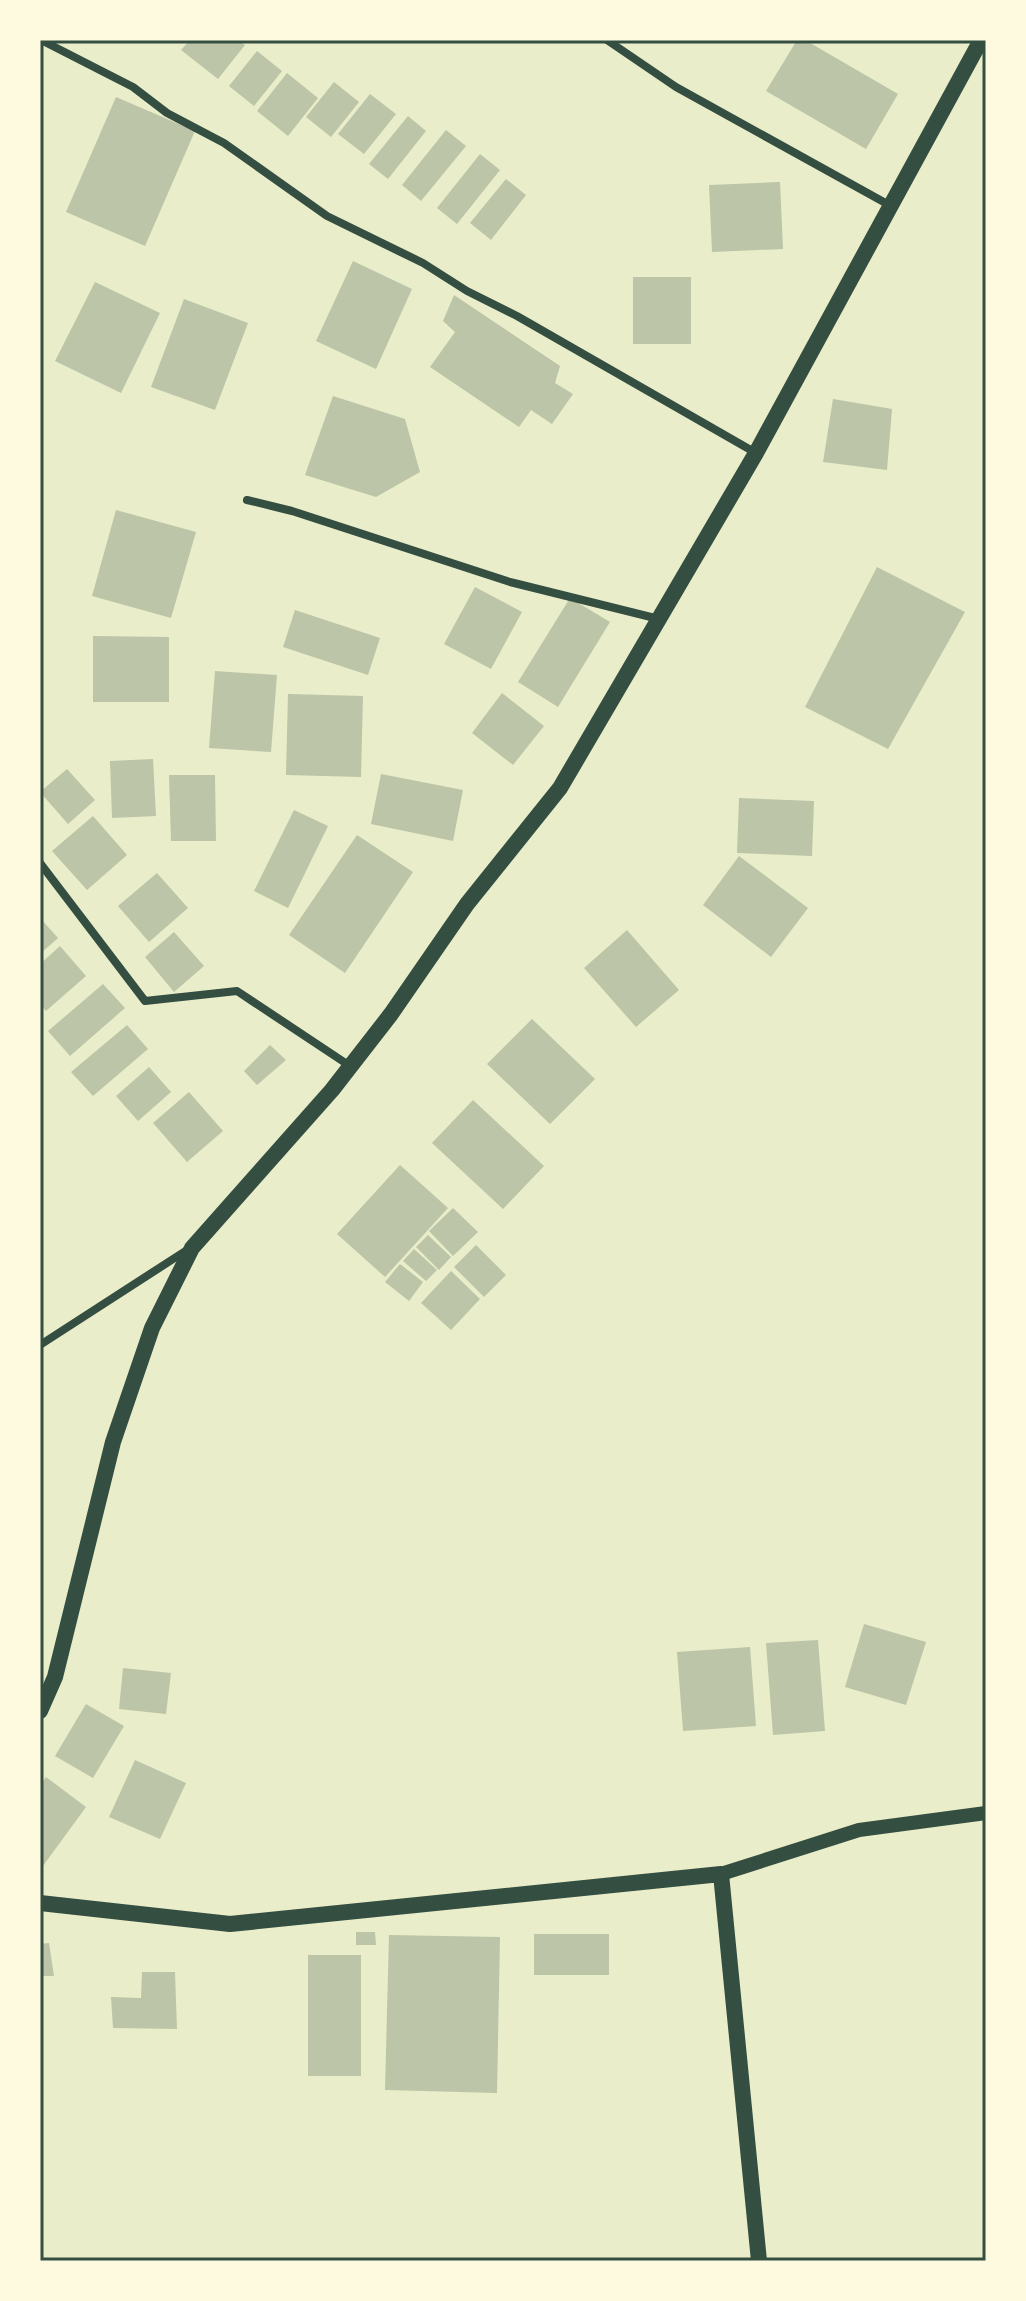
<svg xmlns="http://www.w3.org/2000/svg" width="1026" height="2301" font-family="'PT Sans Narrow',sans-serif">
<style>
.building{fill:#bcc5a7}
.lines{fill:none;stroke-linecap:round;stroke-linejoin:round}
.minor{stroke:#344e41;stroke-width:8}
.tertiary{stroke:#344e41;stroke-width:14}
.secondary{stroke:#344e41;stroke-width:16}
.neatline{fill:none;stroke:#344e41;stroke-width:3}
</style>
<rect width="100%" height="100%" fill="#e9edc9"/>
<path class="building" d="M190,40H238L245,45L218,79L181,50Z
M797,40H805L898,94L866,149L766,91Z
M257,51L282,71L254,106L229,86Z
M287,73L318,98L288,136L257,111Z
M334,82L359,102L331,137L306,117Z
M370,94L396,114L364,154L338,134Z
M116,97L195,131L145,246L66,212Z
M408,116L426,131L388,179L369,164Z
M446,130L466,146L421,201L402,185Z
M480,154L500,170L457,224L437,208Z
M506,179L526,195L491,240L470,223Z
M780,182L783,249L712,252L709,185Z
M353,261L412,289L376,369L316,341Z
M633,277H691V344H633Z
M95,282L160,313L121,393L55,361Z
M454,295L560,366L555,383L573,394L552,424L531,410L519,427L430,367L455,332L443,321Z
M184,299L248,323L215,410L151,387Z
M333,396L405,419L420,472L376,497L305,475Z
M833,399L892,409L887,470L823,462Z
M116,510L196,532L171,618L92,596Z
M877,567L965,612L888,749L805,707Z
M475,587L522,612L491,669L444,644Z
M570,598L610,622L558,707L518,682Z
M295,610L380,638L368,675L283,647Z
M93,636L169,637V702H93Z
M215,671L277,675L271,752L209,748Z
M502,693L544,726L513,765L472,733Z
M288,694L363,696L361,777L286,775Z
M153,759L156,816L112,818L110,761Z
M67,769L95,800L68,824L40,792Z
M381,774L463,790L453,841L371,824Z
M169,775H215L216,841H171Z
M739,798L814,801L812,856L737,853Z
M294,810L328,826L288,908L254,891Z
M93,816L127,855L87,890L52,851Z
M357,835L413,872L345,973L289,935Z
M739,856L808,908L771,957L703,905Z
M157,873L188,908L149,942L118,906Z
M40,918L58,938L40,954Z
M627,930L679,990L636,1027L584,968Z
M174,932L204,966L174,992L145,957Z
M60,946L86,976L46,1011L40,1004V964Z
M103,984L125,1008L70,1056L48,1031Z
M532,1019L595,1079L550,1124L487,1064Z
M127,1025L148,1049L93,1096L71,1072Z
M270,1045L286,1060L257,1085L244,1071Z
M149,1067L171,1092L138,1121L116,1096Z
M189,1092L223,1131L187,1162L153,1123Z
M473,1100L544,1166L503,1209L432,1143Z
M400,1165L448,1208L385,1277L337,1234Z
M453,1208L478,1232L453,1256L429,1231Z
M428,1235L451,1257L439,1270L416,1247Z
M476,1245L506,1275L484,1297L454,1267Z
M414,1249L437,1270L426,1281L403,1261Z
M400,1264L423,1282L409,1301L385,1282Z
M451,1271L480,1299L451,1330L421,1303Z
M864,1624L926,1642L906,1705L845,1687Z
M818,1640L825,1731L773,1735L766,1643Z
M750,1647L756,1726L683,1731L677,1652Z
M123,1668L171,1673L166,1714L119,1709Z
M86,1704L124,1726L93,1778L55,1756Z
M135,1760L186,1783L160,1839L109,1817Z
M46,1777L86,1807L40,1870V1785Z
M356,1932H375L376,1945H356Z
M534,1934H609V1975H534Z
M389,1935L500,1937L497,2093L385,2090Z
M49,1943L54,1976H40V1944Z
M308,1955H361V2076H308Z
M142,1972H175L177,2029L113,2028L111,1997L141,1998Z"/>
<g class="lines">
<path class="minor" d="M41,40L133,87L167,113L224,143L327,216L423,263L467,291L517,316L756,453
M607,40L676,87L891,206
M247,500L292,511L510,582L659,619
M40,863L145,1001L237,991L350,1066
M40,1345L187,1250"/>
<path class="tertiary" d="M721,1874L859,1830L986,1813"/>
<path class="secondary" d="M40,1711L55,1677L113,1442L152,1328L192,1248L332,1090L391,1014L467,904L560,788L756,453L981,40
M40,1903L230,1924L721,1874L759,2261"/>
</g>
<rect width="1026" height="2301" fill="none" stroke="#fefae0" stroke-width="84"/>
<rect x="42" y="42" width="942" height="2217" class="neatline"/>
</svg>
